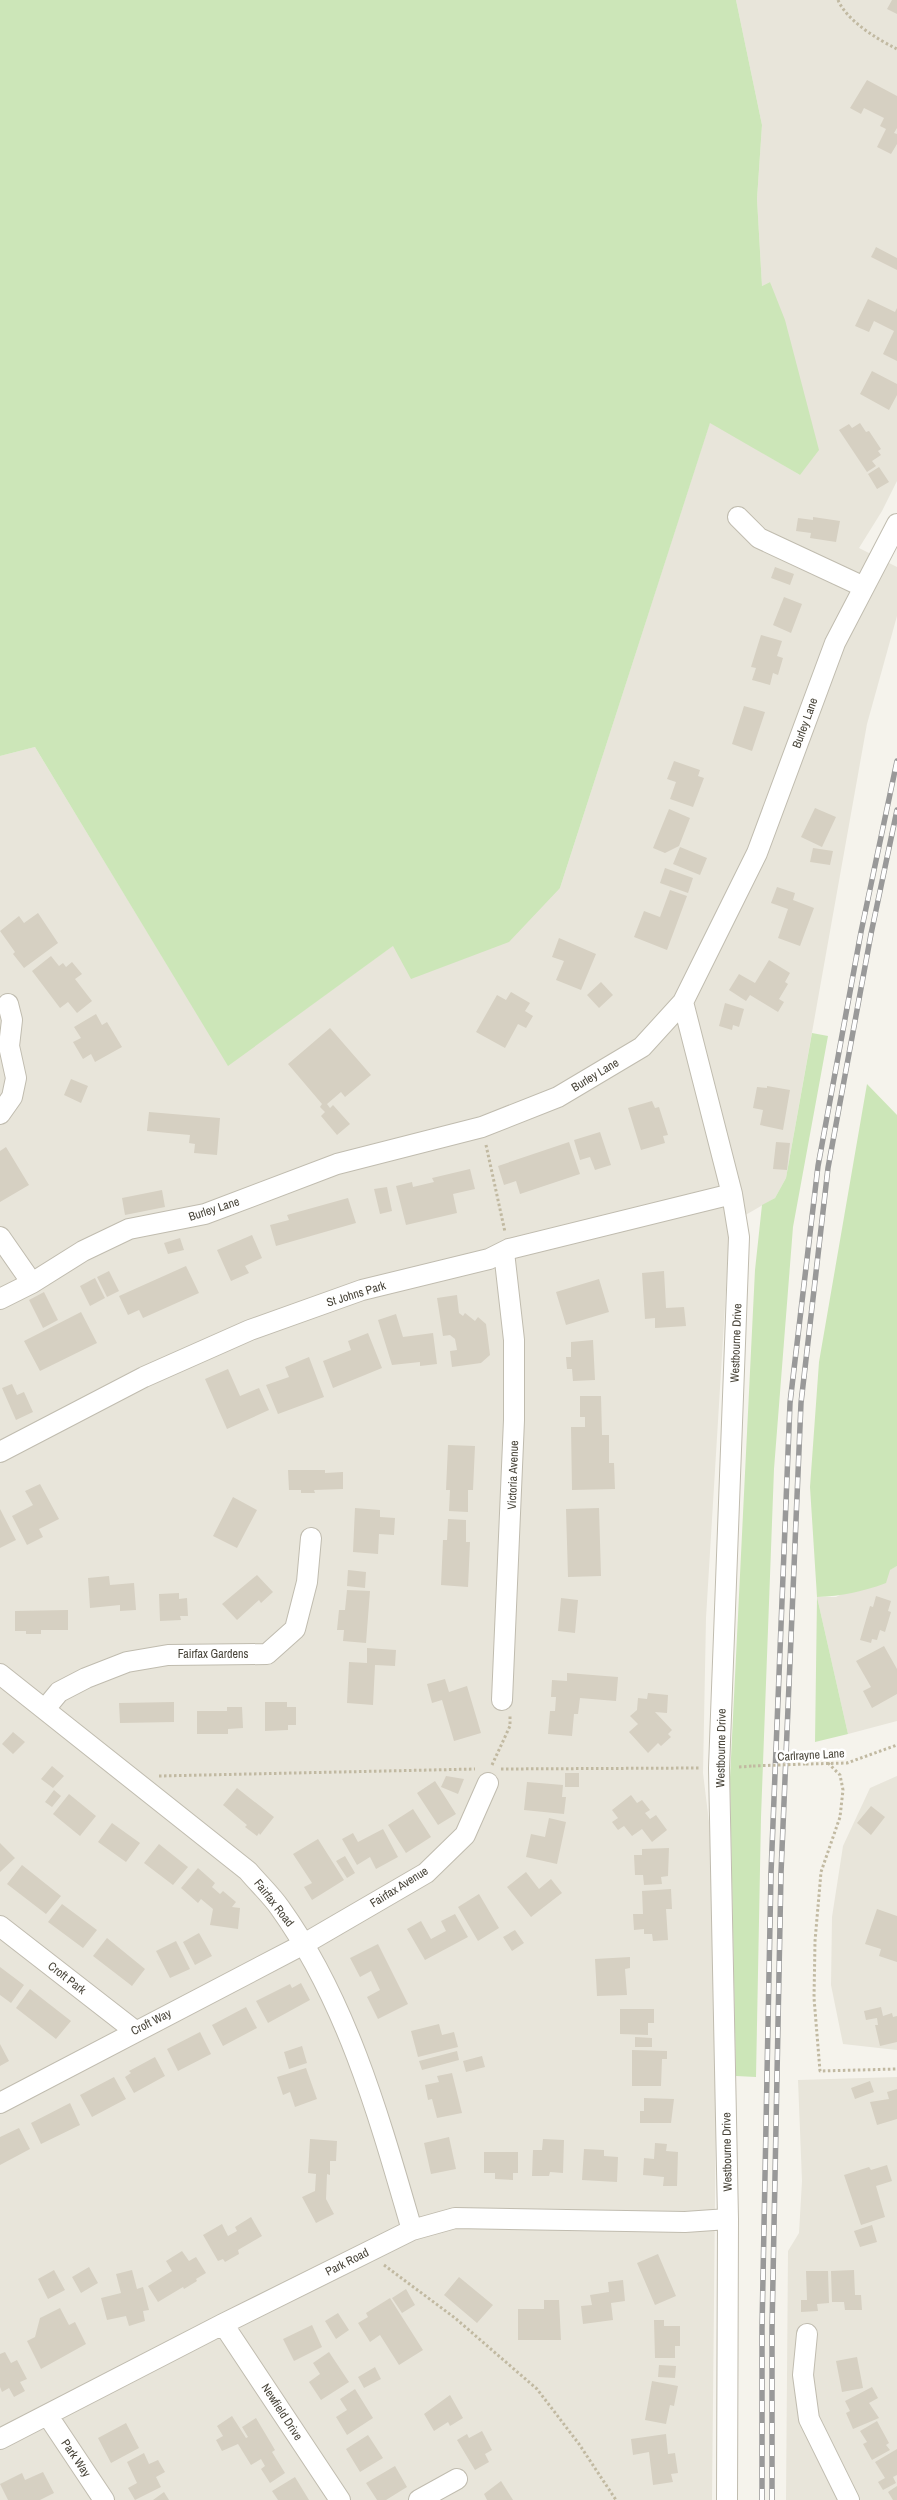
<svg xmlns="http://www.w3.org/2000/svg" width="897" height="2500" font-family="'Archivo Narrow',sans-serif">
<style>
.residential{fill:#e8e5da}
.green{fill:#cce6b8}
.building{fill:#d6d0c2}
.lines{fill:none;stroke-linecap:round;stroke-linejoin:round}
.minor-casing{stroke:#c0bcaf;stroke-width:22}
.path{stroke:#c1b9a1;stroke-width:3;stroke-dasharray:2.5 2.5;stroke-linecap:butt}
.minor{stroke:#fff;stroke-width:20}
.rail-casing{stroke:#999;stroke-width:5.5}
.rail{stroke:#fff;stroke-width:4;stroke-dasharray:11;stroke-linecap:butt}
.path-bridge{stroke:#c1b9a1;stroke-width:3;stroke-dasharray:2.5 2.5;stroke-linecap:butt}
.labels{text-anchor:middle;stroke-width:5;stroke-linejoin:round;paint-order:stroke}
.street-label{font-size:12px;fill:#49453a;stroke:#fff}
</style>
<rect width="100%" height="100%" fill="#f5f3ec"/>
<path class="residential" d="M736,0H897V481L882,511L859,548L897,567V616L867,724L786,1178L775,1198L730,1224L706,1618L703,1773L713,1855L717,2002L712,2500H0V756L35,747L228,1065L394,945L560,888L710,422L800,475L770,282L762,286L757,199L762,125Z
M897,1566V1721L848,1734L817,1597H836Z
M897,1776V2050L843,2044L831,1985L832,1917L843,1846L870,1788Z
M897,2077V2500H786L788,2251L799,2233L802,2181L798,2080Z"/>
<path class="green" d="M0,0H736L762,125L757,199L762,286L770,282L785,320L819,450L800,475L710,423L560,888L509,942L411,979L393,946L228,1066L35,747L0,756Z
M812,1033L828,1036L793,1227L774,1469L761,1817L756,2077L736,2076L730,1778L755,1270L762,1205L775,1198L786,1178Z
M867,1084L897,1115V1566L890,1570L886,1583C862,1592 842,1596 817,1597L848,1734L815,1742L817,1597L810,1487L819,1362Z"/>
<path class="building" d="M892,0H897V14L887,9Z
M867,80L897,96V128L894,133L897,134V144L891,154L877,147L886,129L880,126L884,118L864,108L861,114L850,108Z
M876,247L897,258V270L871,257Z
M868,299L895,312L897,308V361L883,354L894,331L874,321L869,332L855,326Z
M872,371L897,384V395L889,410L860,394Z
M860,423L866,432L869,431L881,449L878,451L881,455L872,461L876,466L867,472L839,430L849,424L852,428Z
M879,467L889,482L877,489L868,474Z
M813,517L840,521L836,542L810,538L811,533L796,531L798,518L813,520Z
M775,567L794,574L790,585L771,578Z
M784,597L802,604L791,633L773,625Z
M761,635L782,641L777,656L783,658L778,675L773,673L770,685L752,680L756,668L751,667Z
M744,706L765,712L752,751L732,744Z
M674,761L700,770L698,776L704,778L693,807L670,799L676,782L667,779Z
M815,808L836,817L822,847L801,837Z
M669,809L690,818L679,846L665,853L653,848Z
M680,847L707,858L700,875L673,864Z
M813,848L833,851L830,865L810,862Z
M665,868L693,878L688,893L660,883Z
M777,887L795,893L793,900L814,908L800,946L778,938L788,909L771,903Z
M670,890L687,896L667,950L634,937L644,911L660,917Z
M38,913L58,943L24,968L13,954L15,952L0,931L19,916L24,923Z
M559,938L596,954L581,990L556,980L564,961L552,957Z
M51,956L59,966L63,963L66,967L72,962L82,974L75,979L92,1001L77,1013L68,1002L60,1008L32,971Z
M769,960L790,973L785,982L788,984L779,999L784,1002L778,1012L750,995L746,1001L729,990L739,974L755,983Z
M601,982L613,995L599,1008L587,995Z
M511,992L530,1003L525,1011L533,1016L526,1028L518,1024L505,1048L476,1032L497,995L506,1000Z
M725,1003L744,1009L739,1027L733,1025L732,1030L719,1026Z
M96,1014L102,1025L107,1022L122,1047L95,1062L91,1054L83,1059L73,1042L81,1038L74,1027Z
M330,1028L371,1075L345,1097L341,1092L327,1104L330,1108L333,1105L350,1124L337,1135L321,1116L325,1112L320,1107L322,1104L288,1064Z
M71,1079L88,1086L81,1103L64,1095Z
M767,1086L790,1090L783,1130L760,1125L763,1110L753,1108L757,1087L767,1088Z
M652,1101L655,1108L659,1107L668,1135L663,1136L665,1143L641,1150L628,1108Z
M149,1112L220,1118L217,1155L194,1153L195,1144L189,1143L190,1135L147,1131Z
M600,1132L611,1165L595,1170L590,1157L580,1160L574,1140Z
M569,1142L580,1174L520,1194L516,1181L504,1185L498,1166Z
M776,1142L790,1143L787,1170L773,1169Z
M6,1147L29,1185L0,1202V1151Z
M470,1169L475,1189L453,1194L457,1213L406,1225L396,1186L412,1182L413,1187L434,1182L432,1178Z
M387,1187L392,1211L380,1214L374,1189Z
M162,1190L165,1207L125,1215L122,1198Z
M348,1198L356,1223L276,1246L270,1225L289,1220L287,1215Z
M252,1235L262,1258L245,1266L249,1273L231,1281L217,1250Z
M180,1238L184,1250L168,1254L164,1243Z
M186,1266L199,1293L143,1318L139,1310L128,1315L119,1296Z
M109,1271L119,1291L107,1297L97,1277Z
M664,1271L666,1308L684,1307L686,1326L655,1328V1318L645,1319L642,1273Z
M95,1278L105,1298L90,1306L80,1286Z
M599,1279L609,1312L566,1325L556,1292Z
M44,1292L58,1320L43,1328L29,1300Z
M457,1295L459,1313L463,1316L465,1313L475,1321L478,1317L486,1324L490,1355L481,1363L452,1367L450,1351L457,1350L455,1339L450,1335L443,1336L437,1298Z
M81,1312L97,1343L40,1371L24,1341Z
M396,1314L403,1337L433,1333L437,1364L420,1366V1362L392,1365L378,1320Z
M368,1333L382,1368L333,1388L323,1361L351,1350L348,1341Z
M593,1340L595,1380L573,1381L572,1369H567L566,1357H571V1342Z
M309,1357L324,1397L278,1414L266,1385L289,1377L285,1367Z
M228,1369L240,1396L259,1388L269,1410L227,1429L205,1379Z
M12,1384L17,1395L24,1392L33,1412L16,1420L2,1388Z
M580,1396H601L602,1435H609V1463H614L615,1489L572,1490L571,1427H585V1417H580Z
M448,1445L475,1446L473,1490H468V1512L449,1511L450,1490H446Z
M288,1470H325V1473L343,1472V1489L314,1490L315,1493H301V1490H289Z
M40,1484L59,1519L39,1529L43,1537L27,1545L12,1516L33,1505L25,1491Z
M233,1497L257,1510L237,1548L213,1536Z
M355,1508L380,1510V1517L395,1518L394,1535L379,1534L378,1554L353,1552Z
M599,1508L601,1576L568,1577L566,1509Z
M0,1509L16,1540L0,1548Z
M448,1519L466,1520V1542H470L468,1587L441,1585L443,1540H447Z
M348,1570L366,1572L365,1588L347,1586Z
M257,1575L273,1592L261,1603L259,1600L237,1620L222,1604Z
M109,1576L110,1585L134,1583L136,1610L120,1611V1605L90,1608L88,1578Z
M347,1590L370,1591L366,1643L343,1641L344,1630H337L339,1610H345Z
M179,1593V1599L187,1598L188,1616H180L181,1620L160,1621L159,1594Z
M876,1596L891,1601L888,1611L891,1612L885,1632L880,1630L877,1640L872,1639L871,1643L860,1640L870,1606L873,1607Z
M561,1598L578,1600L575,1633L558,1631Z
M68,1610V1630H41V1634H26V1631H15V1611Z
M884,1646L897,1669V1694L872,1708L863,1691L871,1687L856,1661Z
M367,1648L396,1650L395,1666L375,1665L373,1705L347,1703L349,1662L367,1663Z
M567,1673L618,1677L616,1701L580,1698L578,1714H574L572,1736L548,1734L550,1711H555L556,1697H551L552,1680L567,1681Z
M445,1679L449,1692L467,1686L481,1733L454,1741L442,1700L432,1703L427,1684Z
M648,1693L668,1695L667,1713L655,1712L672,1730L668,1734L671,1737L661,1746L658,1743L648,1753L629,1732L638,1724L630,1716L637,1710L638,1698L647,1699Z
M174,1702V1722L120,1723L119,1703Z
M265,1702H287V1707H296V1725H288V1730L265,1731Z
M227,1707H242L243,1728L228,1729V1734H197V1711H227Z
M13,1732L25,1742L13,1754L2,1744Z
M52,1766L64,1776L53,1788L41,1779Z
M565,1773H579V1787H565Z
M446,1776L464,1779L458,1794L441,1787Z
M435,1781L456,1814L438,1825L417,1793Z
M527,1782L563,1785L562,1797H566L564,1814L524,1810Z
M237,1788L274,1817L260,1835L259,1833L257,1836L245,1827L247,1825L223,1805Z
M54,1790L61,1796L52,1807L45,1802Z
M69,1794L96,1816L80,1836L53,1814Z
M631,1795L637,1803L642,1800L650,1810L645,1813L650,1819L656,1815L667,1830L652,1842L642,1829L632,1836L624,1826L618,1830L612,1822L618,1818L612,1810Z
M871,1806L885,1817L871,1835L857,1823Z
M413,1809L431,1837L406,1853L388,1825Z
M549,1818L566,1822L557,1864L526,1857L531,1834L545,1837Z
M112,1823L140,1843L126,1862L98,1842Z
M383,1829L398,1857L376,1869L370,1857L357,1865L342,1839L353,1833L358,1842Z
M318,1839L344,1880L312,1900L304,1887L312,1883L293,1854Z
M0,1843L15,1858L0,1872Z
M159,1844L188,1867L173,1885L144,1863Z
M669,1848L668,1876L661,1877L662,1884L644,1885L643,1875H635L634,1855H642V1849Z
M345,1856L355,1873L347,1878L336,1861Z
M22,1865L61,1896L46,1914L7,1884Z
M198,1868L215,1883L212,1887L220,1894L223,1891L236,1902L232,1907L240,1908L238,1929L210,1925L213,1909L201,1899L198,1903L181,1888Z
M526,1872L539,1889L551,1879L562,1893L531,1917L507,1887Z
M671,1889L672,1909H666L668,1940L653,1941L652,1934H644V1929L634,1930L633,1914H643L642,1891Z
M479,1894L499,1928L478,1941L458,1907Z
M62,1904L97,1930L83,1948L48,1922Z
M877,1909L897,1916V1962L879,1956L881,1949L865,1944Z
M455,1914L468,1937L425,1960L407,1929L421,1921L431,1939L446,1931L441,1921Z
M515,1930L524,1943L512,1951L503,1937Z
M199,1933L212,1956L195,1965L183,1942Z
M107,1938L145,1969L132,1986L93,1956Z
M176,1941L190,1969L170,1978L156,1951Z
M378,1944L408,2004L378,2019L367,1997L380,1990L371,1971L360,1977L350,1958Z
M630,1957V1968L625,1969L627,1995L597,1996L595,1959Z
M0,1967L24,1985L11,2003L0,1995Z
M301,1983L310,2000L268,2023L256,2001L290,1984L292,1988Z
M30,1989L71,2021L56,2039L16,2008Z
M246,2007L257,2028L223,2046L212,2025Z
M881,2007L883,2016L892,2013L893,2017L897,2016V2042L880,2046L875,2025H878L877,2018L866,2020L864,2011Z
M620,2009H654V2023H648V2035L620,2034Z
M439,2024L442,2035L454,2032L458,2047L418,2057L411,2031Z
M200,2032L211,2054L178,2071L167,2049Z
M635,2037L652,2038V2047H635Z
M0,2044L9,2061L0,2066Z
M302,2046L307,2063L289,2069L284,2052Z
M632,2050L667,2051V2059H662L661,2086H632Z
M457,2051L459,2060L422,2070L419,2061Z
M482,2056L485,2067L466,2072L463,2061Z
M155,2057L165,2076L134,2093L125,2077L131,2073L129,2071Z
M306,2068L317,2099L295,2107L290,2092L283,2095L277,2077Z
M452,2073L462,2113L437,2118L432,2099L428,2100L425,2085L439,2082L437,2076Z
M114,2077L126,2099L92,2117L80,2095Z
M870,2081L874,2092L855,2099L851,2088Z
M897,2089V2119L877,2125L870,2102L889,2099L887,2092Z
M644,2098L674,2099L671,2123H640V2111H644Z
M70,2103L80,2125L41,2144L31,2123Z
M19,2128L30,2149L0,2165V2137Z
M449,2137L456,2169L431,2174L424,2143Z
M310,2139L337,2141L336,2161H330V2175L327,2174L326,2199L334,2214L316,2223L302,2197L315,2191L316,2174L308,2173Z
M543,2139L564,2140L563,2173L550,2172L549,2176H532L533,2150H542Z
M655,2143L667,2144L666,2151L678,2152L677,2186H663L664,2177L643,2175L644,2158L654,2159Z
M584,2149L604,2150V2156L618,2157L617,2182L582,2180Z
M484,2152H518V2173H513V2180L495,2179V2173H484Z
M887,2165L892,2181L876,2186L885,2217L861,2225L844,2175L869,2167L871,2170Z
M251,2217L262,2236L238,2250L239,2254L225,2262L223,2259L218,2261L203,2235L222,2224L228,2236L237,2231L235,2227Z
M872,2225L877,2242L860,2247L854,2231Z
M182,2251L189,2261L196,2257L206,2273L196,2279L197,2281L184,2289L183,2287L158,2302L148,2286L172,2271L166,2261Z
M658,2254L676,2296L655,2305L637,2263Z
M89,2267L98,2283L81,2293L72,2277Z
M54,2270L65,2290L48,2299L38,2279Z
M132,2270L137,2289L143,2287L149,2310L143,2311L145,2321L129,2326L126,2316L107,2320L101,2298L121,2293L116,2274Z
M854,2270L855,2295H861L862,2310H845L844,2302H832L831,2271Z
M806,2271H828L829,2303L817,2304L818,2311L801,2312V2300H807Z
M459,2277L493,2305L477,2323L444,2295Z
M623,2280L625,2301L611,2303L613,2320L583,2324L581,2306L592,2305L590,2295L609,2292L608,2282Z
M406,2289L415,2305L402,2313L392,2298Z
M390,2298L423,2350L399,2365L380,2335L370,2342L358,2323L368,2317L366,2313Z
M544,2300H559L561,2340H518V2309H544Z
M60,2308L69,2325L75,2322L86,2344L41,2369L27,2341L35,2337L40,2318Z
M338,2313L349,2330L336,2339L325,2321Z
M654,2320H664V2326H680V2346H675V2358H655Z
M312,2325L322,2347L294,2361L283,2339Z
M5,2352L11,2363L17,2360L27,2379L20,2382L25,2391L14,2397L9,2388L2,2392L0,2387V2354Z
M329,2352L349,2382L321,2400L309,2382L320,2374L313,2363Z
M857,2357L863,2388L842,2392L836,2361Z
M659,2365L676,2366L675,2378L658,2377Z
M375,2367L381,2379L364,2388L358,2377Z
M652,2381L678,2386L674,2406L670,2405L666,2424L645,2420Z
M872,2387L878,2398L869,2403L879,2418L853,2429L846,2413L850,2411L845,2401Z
M355,2389L373,2418L347,2435L336,2417L347,2410L340,2399Z
M450,2395L463,2418L450,2426L448,2422L434,2431L424,2414Z
M232,2416L246,2438L248,2437L242,2427L256,2418L275,2450L272,2452L285,2473L270,2483L261,2469L265,2466L261,2459L251,2465L238,2444L222,2451L216,2440L223,2436L217,2426Z
M877,2421L889,2443L886,2445L890,2450L872,2460L863,2444L867,2442L860,2431Z
M126,2423L139,2448L111,2463L98,2438Z
M482,2431L492,2450L485,2454L489,2462L475,2470L457,2440L467,2434L469,2438Z
M666,2434L668,2454L675,2453L678,2473L671,2474L673,2482L653,2485L649,2452L633,2455L631,2439Z
M368,2435L383,2458L360,2472L346,2449Z
M897,2449V2475L893,2477L896,2483L883,2490L878,2482L885,2478L875,2462Z
M144,2453L149,2464L158,2460L165,2472L156,2477L161,2487L135,2500L128,2488L137,2483L127,2462Z
M395,2466L407,2487L386,2500H377L366,2483Z
M43,2472L54,2493L40,2500H8L0,2484L22,2473L25,2480Z
M295,2477L309,2500H278L272,2491Z
M501,2481L513,2500H487L484,2494Z
M897,2486V2500H893L888,2492Z
M164,2492L169,2500H153Z"/>
<g class="lines">
<g class="minor-casing">
<path id="minor" d="M738,517L759,538L864,587
M683,1002L732,1194L739,1237L719,1768L728,2219L727,2500
M0,1114L12,1097L16,1078L9,1046L12,1020L8,1004
M0,1237L32,1283
M0,1299L32,1283L83,1251L129,1229L205,1214L337,1164L482,1127L558,1097L642,1047L683,1002L757,853L835,643L897,524
M0,1452L144,1377L250,1330L362,1290L489,1259L509,1249L732,1194
M0,1674L248,1871C258,1883 271,1895 280,1908C348,2003 380,2120 412,2230
M502,1700L514,1420V1340L504,1252
M45,1709L59,1692L86,1678L127,1662L168,1655L267,1654L295,1629L307,1582L311,1538
M0,1926L135,2031
M0,2103L304,1944L426,1873L465,1835L488,1783
M223,2324L340,2500
M807,2334L803,2375L809,2419L849,2500
M48,2416L104,2500
M0,2439L223,2324L412,2230L455,2218L685,2222L728,2219
M419,2500L457,2479"/>
</g>
<path class="path" d="M838,0C847,21 877,39 897,49
M486,1145L505,1232
M828,1763L840,1775L843,1790L840,1817L821,1872L815,1941L814,1998L820,2071L897,2069
M806,1764L847,1763L897,1745
M492,1765L510,1726V1716
M739,1767L753,1766
M501,1769L700,1768
M159,1776L475,1769
M384,2265L455,2318L537,2389L579,2444L616,2500"/>
<use href="#minor" class="minor"/>
<g class="rail-casing">
<path id="rail" d="M762,2500V2328L771,1873L790,1403L818,1166L861,932L897,761
M772,2500V2329L781,1873L801,1403L828,1168L871,934L897,810"/>
</g>
<use href="#rail" class="rail"/>
<path class="path-bridge" d="M753,1766L806,1764"/>
</g>
<g class="labels">
<g class="street-label">
<text transform="translate(805 723) rotate(-70)" y="4">Burley Lane</text>
<text transform="translate(595 1075) rotate(-31)" y="4">Burley Lane</text>
<text transform="translate(214 1209) rotate(-18)" y="4">Burley Lane</text>
<text transform="translate(356 1294) rotate(-17)" y="4">St Johns Park</text>
<text transform="translate(736 1343) rotate(-88)" y="4">Westbourne Drive</text>
<text transform="translate(513 1475) rotate(-88)" y="4">Victoria Avenue</text>
<text x="213" y="1658">Fairfax Gardens</text>
<text transform="translate(721 1748) rotate(-89)" y="4">Westbourne Drive</text>
<text transform="translate(811 1755) rotate(-3)" y="4">Carlrayne Lane</text>
<text transform="translate(399 1887) rotate(-32)" y="4">Fairfax Avenue</text>
<text transform="translate(274 1903) rotate(52)" y="4">Fairfax Road</text>
<text transform="translate(67 1978) rotate(38)" y="4">Croft Park</text>
<text transform="translate(151 2022) rotate(-27)" y="4">Croft Way</text>
<text transform="translate(727 2152) rotate(-91)" y="4">Westbourne Drive</text>
<text transform="translate(347 2262) rotate(-27)" y="4">Park Road</text>
<text transform="translate(282 2412) rotate(57)" y="4">Newfield Drive</text>
<text transform="translate(76 2458) rotate(56)" y="4">Park Way</text>
</g>
</g>
</svg>
